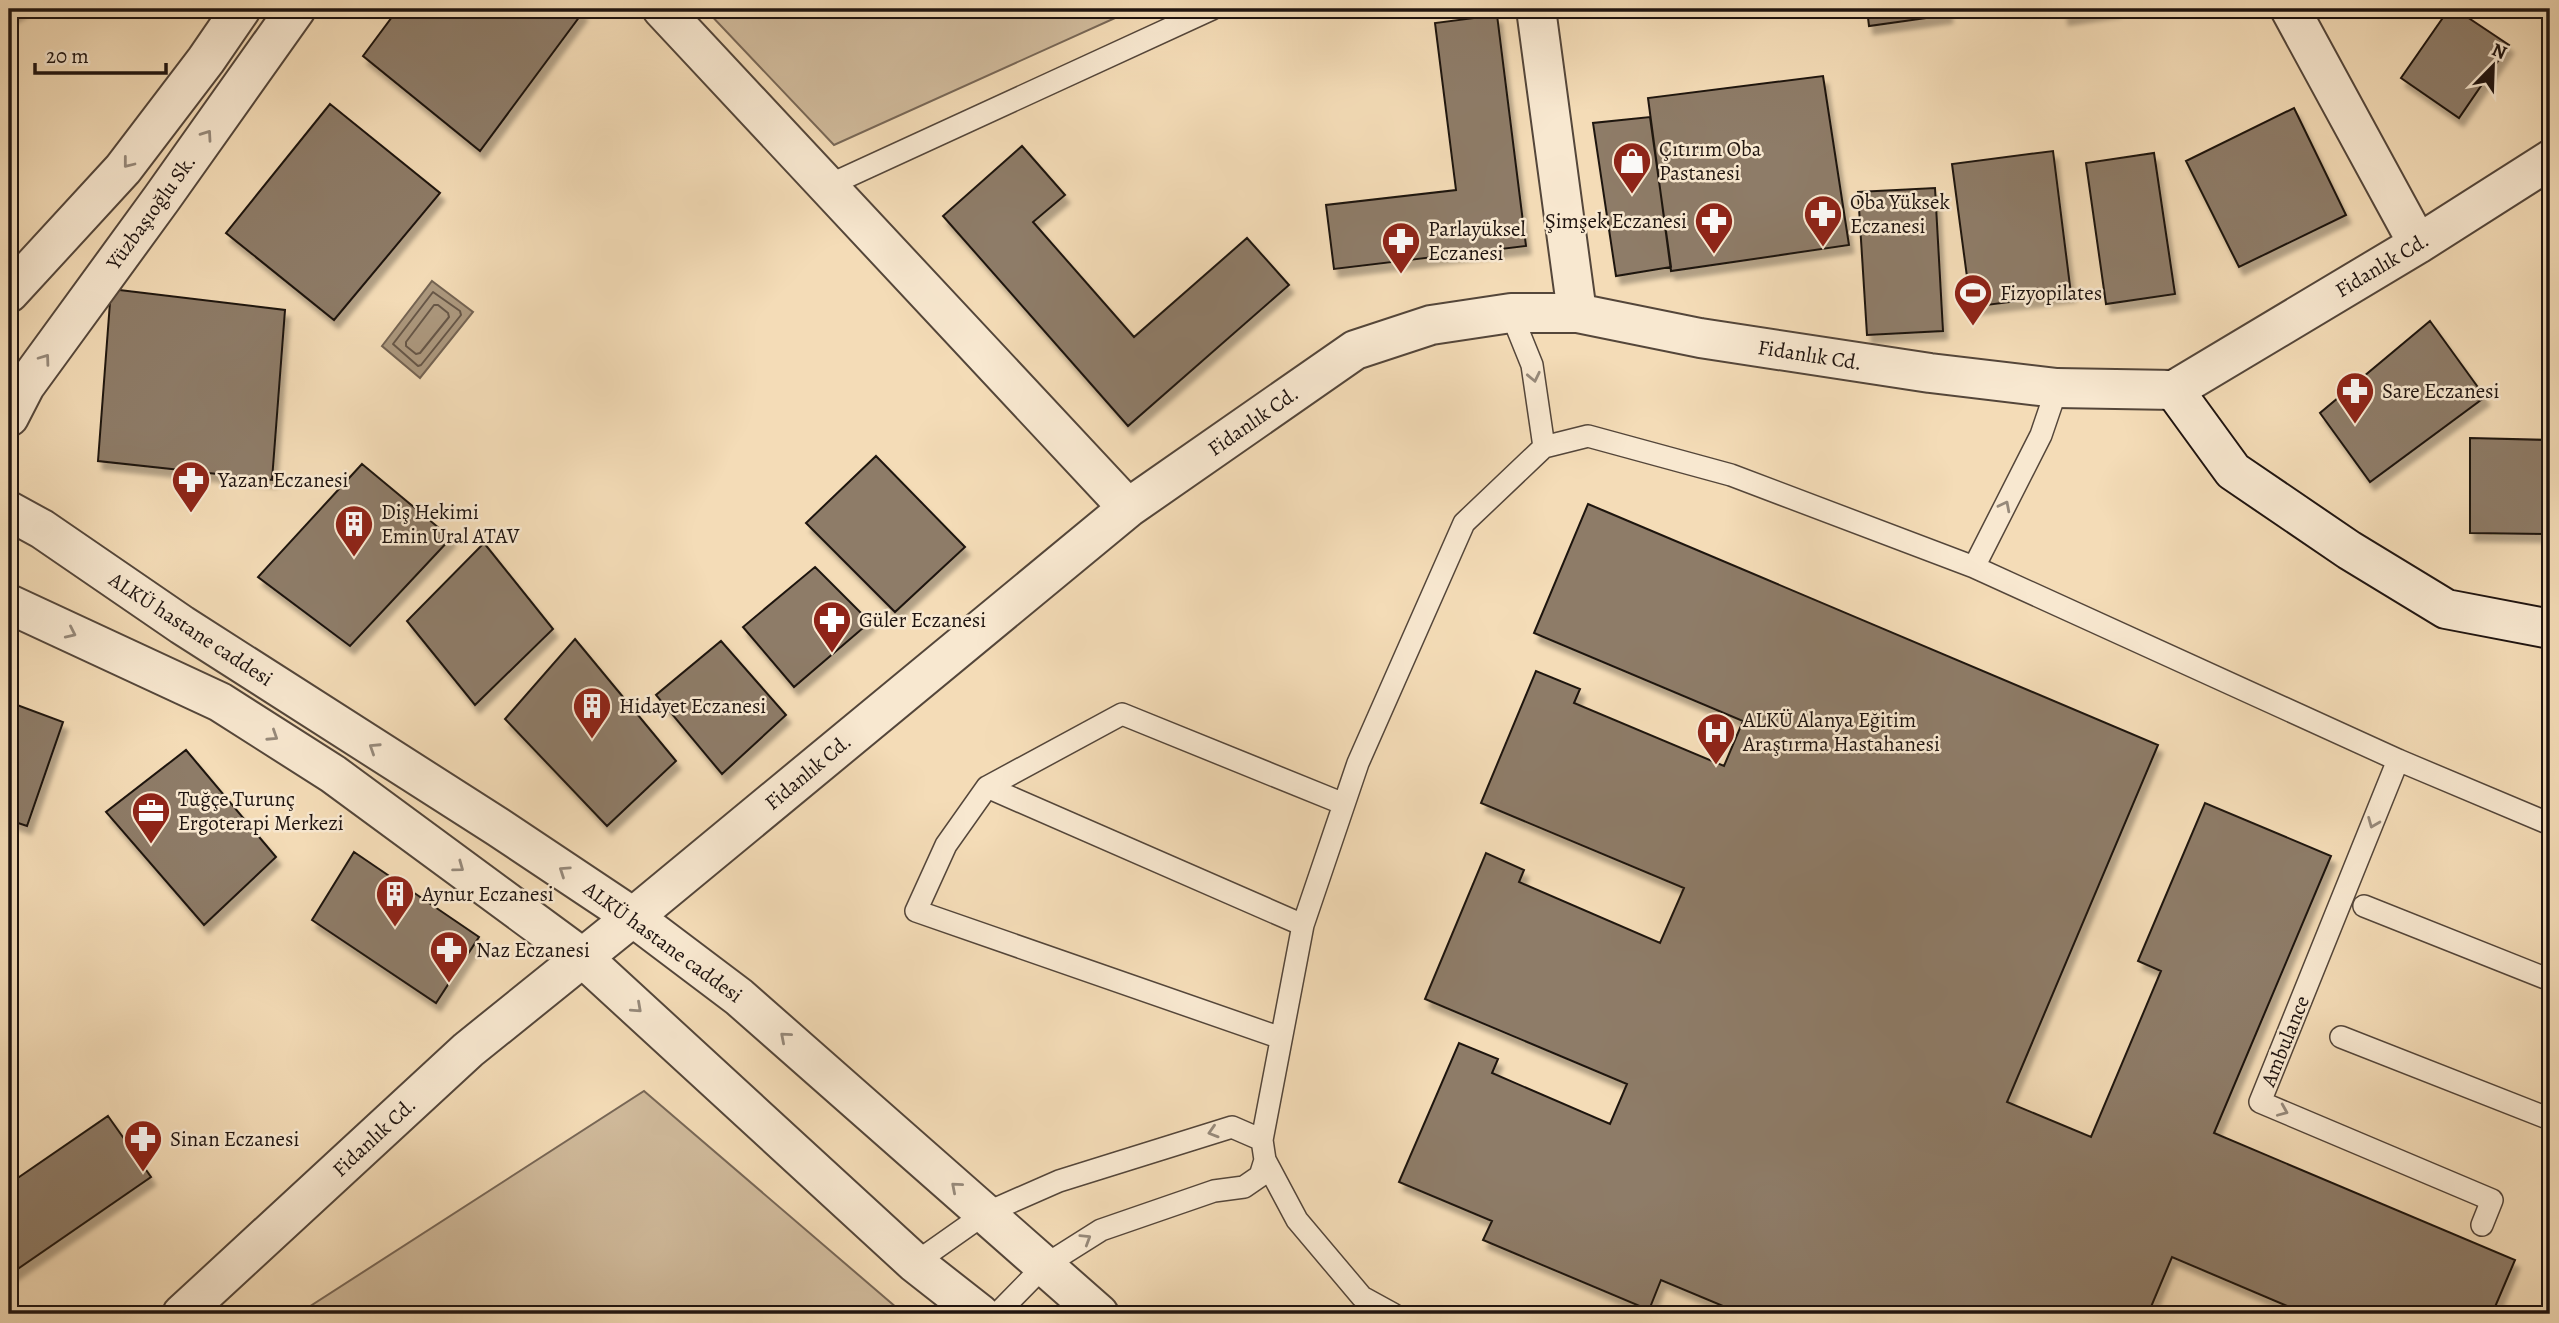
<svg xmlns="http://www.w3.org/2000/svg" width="2559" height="1323" font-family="Alegreya,serif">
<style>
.green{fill:#d0ba9b;stroke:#786756;stroke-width:2}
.water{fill:#ac987e;stroke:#746352;stroke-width:2}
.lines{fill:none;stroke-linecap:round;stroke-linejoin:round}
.shore{stroke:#665647;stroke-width:2}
.building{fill:#8e7c67;stroke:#1f1410;stroke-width:2;filter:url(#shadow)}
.lane-casing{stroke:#54463a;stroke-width:24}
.street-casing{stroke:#54463a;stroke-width:42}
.secondary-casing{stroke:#1f1410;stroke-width:42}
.lane{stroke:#f8e8d0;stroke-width:21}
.street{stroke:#f8e8d0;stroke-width:38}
.secondary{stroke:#f8e8d0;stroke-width:38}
.oneway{stroke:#96897a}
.labels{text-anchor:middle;stroke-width:5;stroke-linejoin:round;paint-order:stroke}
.poi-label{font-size:21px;fill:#1f1410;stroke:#f8e8d0;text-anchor:start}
.street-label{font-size:21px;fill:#1f1410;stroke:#f8e8d0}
</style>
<defs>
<filter id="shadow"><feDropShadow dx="4.5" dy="8" stdDeviation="2" flood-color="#0004"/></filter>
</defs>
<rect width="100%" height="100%" fill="#f4dcb7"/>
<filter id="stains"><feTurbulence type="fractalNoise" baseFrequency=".00286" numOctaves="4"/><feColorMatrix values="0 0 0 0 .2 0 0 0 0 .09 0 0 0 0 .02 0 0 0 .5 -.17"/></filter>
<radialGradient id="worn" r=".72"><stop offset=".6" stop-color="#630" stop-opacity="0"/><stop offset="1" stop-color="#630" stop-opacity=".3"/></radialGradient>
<path class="green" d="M705,9H1135L834,145Z
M644,1091L904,1314H298Z"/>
<path class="water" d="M432,281L473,312L420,378L382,346Z"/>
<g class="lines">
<path class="shore" d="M433,292L460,311L461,315L421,365L418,366L393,344Z
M434,305H438L448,313L449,317L420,353L416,354L406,346V342Z"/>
</g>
<path class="building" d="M9,9H22L9,17Z
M398,9H579L583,12L480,151L363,56Z
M1867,9H1947L1948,15L1869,26Z
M2063,9H2117L2064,17Z
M2449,9H2455L2509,45L2459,118L2401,78Z
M1497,15L1526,246L1334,269L1326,205L1456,190L1435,23Z
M1823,76L1849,245L1671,271L1648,98Z
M330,104L440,193L334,320L226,233Z
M2294,108L2346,215L2239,267L2186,161Z
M1650,117L1671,267L1616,276L1593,123Z
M1022,146L1065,195L1033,222L1134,337L1247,238L1289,285L1128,426L943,216Z
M2053,151L2071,294L1971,307L1952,164Z
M2154,153L2175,294L2106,304L2086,163Z
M1935,188L1943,331L1867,335L1858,192Z
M111,289L285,310L272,480L98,461Z
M2430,321L2485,397L2370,482L2320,413Z
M2470,438L2550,440V534L2470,533Z
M876,456L965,547L895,612L806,523Z
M362,464L451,538L350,646L258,577Z
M1588,504L2158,745L2007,1102L2091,1137L2161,971L2138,961L2205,803L2331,856L2214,1133L2515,1260L2492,1314H2306L2172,1257L2148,1314H1742L1661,1280L1649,1310L1483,1240L1492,1221L1399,1182L1459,1043L1498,1059L1492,1073L1610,1124L1627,1084L1425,999L1486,853L1524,870L1519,882L1660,943L1684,888L1481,803L1536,671L1580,689L1574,703L1724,766L1743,721L1534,633Z
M484,543L553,629L475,705L407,621Z
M815,567L870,622L794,687L743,627Z
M575,639L676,761L607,826L505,719Z
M721,641L786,715L722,774L656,695Z
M9,702L63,722L27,826L9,820Z
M186,750L276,857L204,925L106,812Z
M354,852L479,937L436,1003L312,920Z
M108,1116L151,1177L9,1275V1184Z"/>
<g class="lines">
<g class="lane-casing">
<path id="lane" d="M827,186L1212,9
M1511,313L1532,365L1544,447
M1974,567L2041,435L2057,388
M2398,760L2260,1102L2492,1200L2482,1225
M987,787L1303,925
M2364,906L2550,980
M2341,1037L2550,1119
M1281,1038L916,911L946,845L987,787L1122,714L1344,804
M1262,1140L1303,925L1358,763L1464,523L1544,447L1588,436L1731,475L1974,567L2398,760L2550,824
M1265,1160L1297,1220L1362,1297L1393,1314
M915,1263L986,1213L1059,1181L1232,1127L1262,1140L1265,1160L1260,1176L1244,1187L1214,1191L1101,1230L1044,1266L997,1314"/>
</g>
<g class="street-casing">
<path id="street" d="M662,9L1128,508
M1536,9L1577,313
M2290,9L2418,244
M9,293L123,169L206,60L241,9
M9,417L25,386L162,198L296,9
M9,511L42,529L182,625L498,827L633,917L739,997L1099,1314
M9,604L220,702L333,774L583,958L915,1263L980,1314
M182,1314L468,1050L633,917L1128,508L1355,350L1431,325L1511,313H1577L1700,338L1930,373L2057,388L2174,390L2418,244L2550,160"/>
</g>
<g class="secondary-casing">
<path id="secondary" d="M2174,390L2233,471L2349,550L2446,609L2550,629"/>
</g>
<use href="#lane" class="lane"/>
<use href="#street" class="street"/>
<use href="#secondary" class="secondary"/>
</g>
<defs><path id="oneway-chevron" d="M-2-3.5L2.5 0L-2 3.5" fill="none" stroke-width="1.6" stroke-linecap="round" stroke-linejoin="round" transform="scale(1.75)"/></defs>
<g class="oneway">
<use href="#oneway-chevron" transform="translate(207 135) rotate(-55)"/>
<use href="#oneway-chevron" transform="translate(128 163) rotate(128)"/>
<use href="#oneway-chevron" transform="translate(45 359) rotate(-54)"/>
<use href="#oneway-chevron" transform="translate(1534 377) rotate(78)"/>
<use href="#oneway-chevron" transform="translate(2005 506) rotate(-63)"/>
<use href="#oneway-chevron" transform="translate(71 633) rotate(25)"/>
<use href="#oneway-chevron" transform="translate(273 736) rotate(33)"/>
<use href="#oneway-chevron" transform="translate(374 748) rotate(-147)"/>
<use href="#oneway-chevron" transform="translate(2373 823) rotate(112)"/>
<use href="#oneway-chevron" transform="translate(459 867) rotate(36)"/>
<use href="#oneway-chevron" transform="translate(564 871) rotate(-146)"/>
<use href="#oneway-chevron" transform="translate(637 1008) rotate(42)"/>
<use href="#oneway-chevron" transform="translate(785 1037) rotate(-139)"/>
<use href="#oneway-chevron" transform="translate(2283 1111) rotate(23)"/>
<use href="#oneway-chevron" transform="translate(1213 1132) rotate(163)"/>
<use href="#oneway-chevron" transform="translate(956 1187) rotate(-139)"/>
<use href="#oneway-chevron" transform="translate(1086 1239) rotate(-32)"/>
</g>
<defs>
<g id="shop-pin" transform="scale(2.0125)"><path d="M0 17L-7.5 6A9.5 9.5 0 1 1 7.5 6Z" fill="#8f2418" stroke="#f8e8d0"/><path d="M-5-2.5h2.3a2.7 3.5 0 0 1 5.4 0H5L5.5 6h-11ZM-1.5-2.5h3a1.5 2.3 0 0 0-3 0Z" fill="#fff"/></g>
<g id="pharmacy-pin" transform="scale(2.0125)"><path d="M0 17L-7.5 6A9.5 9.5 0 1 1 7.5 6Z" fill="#8f2418" stroke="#f8e8d0"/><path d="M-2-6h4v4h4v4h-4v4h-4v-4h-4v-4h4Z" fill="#fff"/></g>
<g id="stadium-pin" transform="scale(2.0125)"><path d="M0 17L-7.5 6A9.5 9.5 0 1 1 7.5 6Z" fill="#8f2418" stroke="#f8e8d0"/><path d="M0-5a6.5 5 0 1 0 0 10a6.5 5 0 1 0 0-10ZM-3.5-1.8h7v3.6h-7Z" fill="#fff"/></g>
<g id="building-pin" transform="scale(2.0125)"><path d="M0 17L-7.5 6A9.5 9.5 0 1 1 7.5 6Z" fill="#8f2418" stroke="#f8e8d0"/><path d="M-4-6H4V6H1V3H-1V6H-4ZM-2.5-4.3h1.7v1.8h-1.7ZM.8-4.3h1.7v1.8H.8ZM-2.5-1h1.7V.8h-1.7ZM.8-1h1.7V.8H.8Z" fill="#fff"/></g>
<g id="hospital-pin" transform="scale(2.0125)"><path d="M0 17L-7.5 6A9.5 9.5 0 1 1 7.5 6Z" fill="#8f2418" stroke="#f8e8d0"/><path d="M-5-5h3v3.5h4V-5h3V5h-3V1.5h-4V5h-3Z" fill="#fff"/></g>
<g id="office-pin" transform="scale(2.0125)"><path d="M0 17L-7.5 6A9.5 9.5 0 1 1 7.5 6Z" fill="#8f2418" stroke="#f8e8d0"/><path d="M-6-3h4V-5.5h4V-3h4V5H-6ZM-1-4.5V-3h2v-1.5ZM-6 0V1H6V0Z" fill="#fff"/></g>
</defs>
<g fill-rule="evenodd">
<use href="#shop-pin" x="1632" y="161"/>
<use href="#pharmacy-pin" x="1823" y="214"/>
<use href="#pharmacy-pin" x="1714" y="221"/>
<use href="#pharmacy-pin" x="1401" y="241"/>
<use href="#stadium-pin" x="1973" y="293"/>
<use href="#pharmacy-pin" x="2355" y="391"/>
<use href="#pharmacy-pin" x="191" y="480"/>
<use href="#building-pin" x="354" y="524"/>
<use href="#pharmacy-pin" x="832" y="620"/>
<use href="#building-pin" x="592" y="706"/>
<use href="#hospital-pin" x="1716" y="732"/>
<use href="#office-pin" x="151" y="811"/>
<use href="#building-pin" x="395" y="894"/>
<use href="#pharmacy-pin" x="449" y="950"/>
<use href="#pharmacy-pin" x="143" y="1139"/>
</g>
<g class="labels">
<g class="poi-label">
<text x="1659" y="156">Çıtırım Oba<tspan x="1659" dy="24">Pastanesi</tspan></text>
<text x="1850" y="209">Oba Yüksek<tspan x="1850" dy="24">Eczanesi</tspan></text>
<text x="1687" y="228" text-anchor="end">Şimşek Eczanesi</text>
<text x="1428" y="236">Parlayüksel<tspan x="1428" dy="24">Eczanesi</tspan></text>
<text x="2000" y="300">Fizyopilates</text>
<text x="2382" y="398">Sare Eczanesi</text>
<text x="218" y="487">Yazan Eczanesi</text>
<text x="381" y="519">Diş Hekimi<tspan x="381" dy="24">Emin Ural ATAV</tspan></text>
<text x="859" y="627">Güler Eczanesi</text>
<text x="619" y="713">Hidayet Eczanesi</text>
<text x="1743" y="727">ALKÜ Alanya Eğitim<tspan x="1743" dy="24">Araştırma Hastahanesi</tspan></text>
<text x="178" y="806">Tuğçe Turunç<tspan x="178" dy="24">Ergoterapi Merkezi</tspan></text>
<text x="422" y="901">Aynur Eczanesi</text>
<text x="476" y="957">Naz Eczanesi</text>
<text x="170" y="1146">Sinan Eczanesi</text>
</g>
<g class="street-label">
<text transform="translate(151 212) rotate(-54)" y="7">Yüzbaşıoğlu Sk.</text>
<text transform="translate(2382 265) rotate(-31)" y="7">Fidanlık Cd.</text>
<text transform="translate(1810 355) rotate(9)" y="7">Fidanlık Cd.</text>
<text transform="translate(1253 421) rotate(-35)" y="7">Fidanlık Cd.</text>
<text transform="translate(191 629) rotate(33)" y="7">ALKÜ hastane caddesi</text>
<text transform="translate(808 772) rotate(-40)" y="7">Fidanlık Cd.</text>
<text transform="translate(663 942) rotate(36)" y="7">ALKÜ hastane caddesi</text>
<text transform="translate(2285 1041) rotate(-68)" y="7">Ambulance</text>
<text transform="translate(374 1137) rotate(-43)" y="7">Fidanlık Cd.</text>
</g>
</g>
<rect width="2559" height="1323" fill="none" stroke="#f4dcb7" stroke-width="35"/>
<rect x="10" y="10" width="2538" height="1302" fill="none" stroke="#1f1410" stroke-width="3.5"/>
<rect x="18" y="18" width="2524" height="1288" fill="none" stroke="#1f1410" stroke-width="2"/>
<g transform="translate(2493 66) rotate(23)" stroke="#f8e8d0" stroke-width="5" paint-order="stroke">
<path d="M0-5L12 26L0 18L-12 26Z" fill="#1f1410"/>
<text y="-10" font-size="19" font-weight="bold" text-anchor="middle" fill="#1f1410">N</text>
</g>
<path d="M35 63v10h131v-10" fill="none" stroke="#1f1410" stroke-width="3.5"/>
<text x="46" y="63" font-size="21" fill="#1f1410" stroke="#f8e8d0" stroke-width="5" paint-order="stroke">20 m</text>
<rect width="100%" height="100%" filter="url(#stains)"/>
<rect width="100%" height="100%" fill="url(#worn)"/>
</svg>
